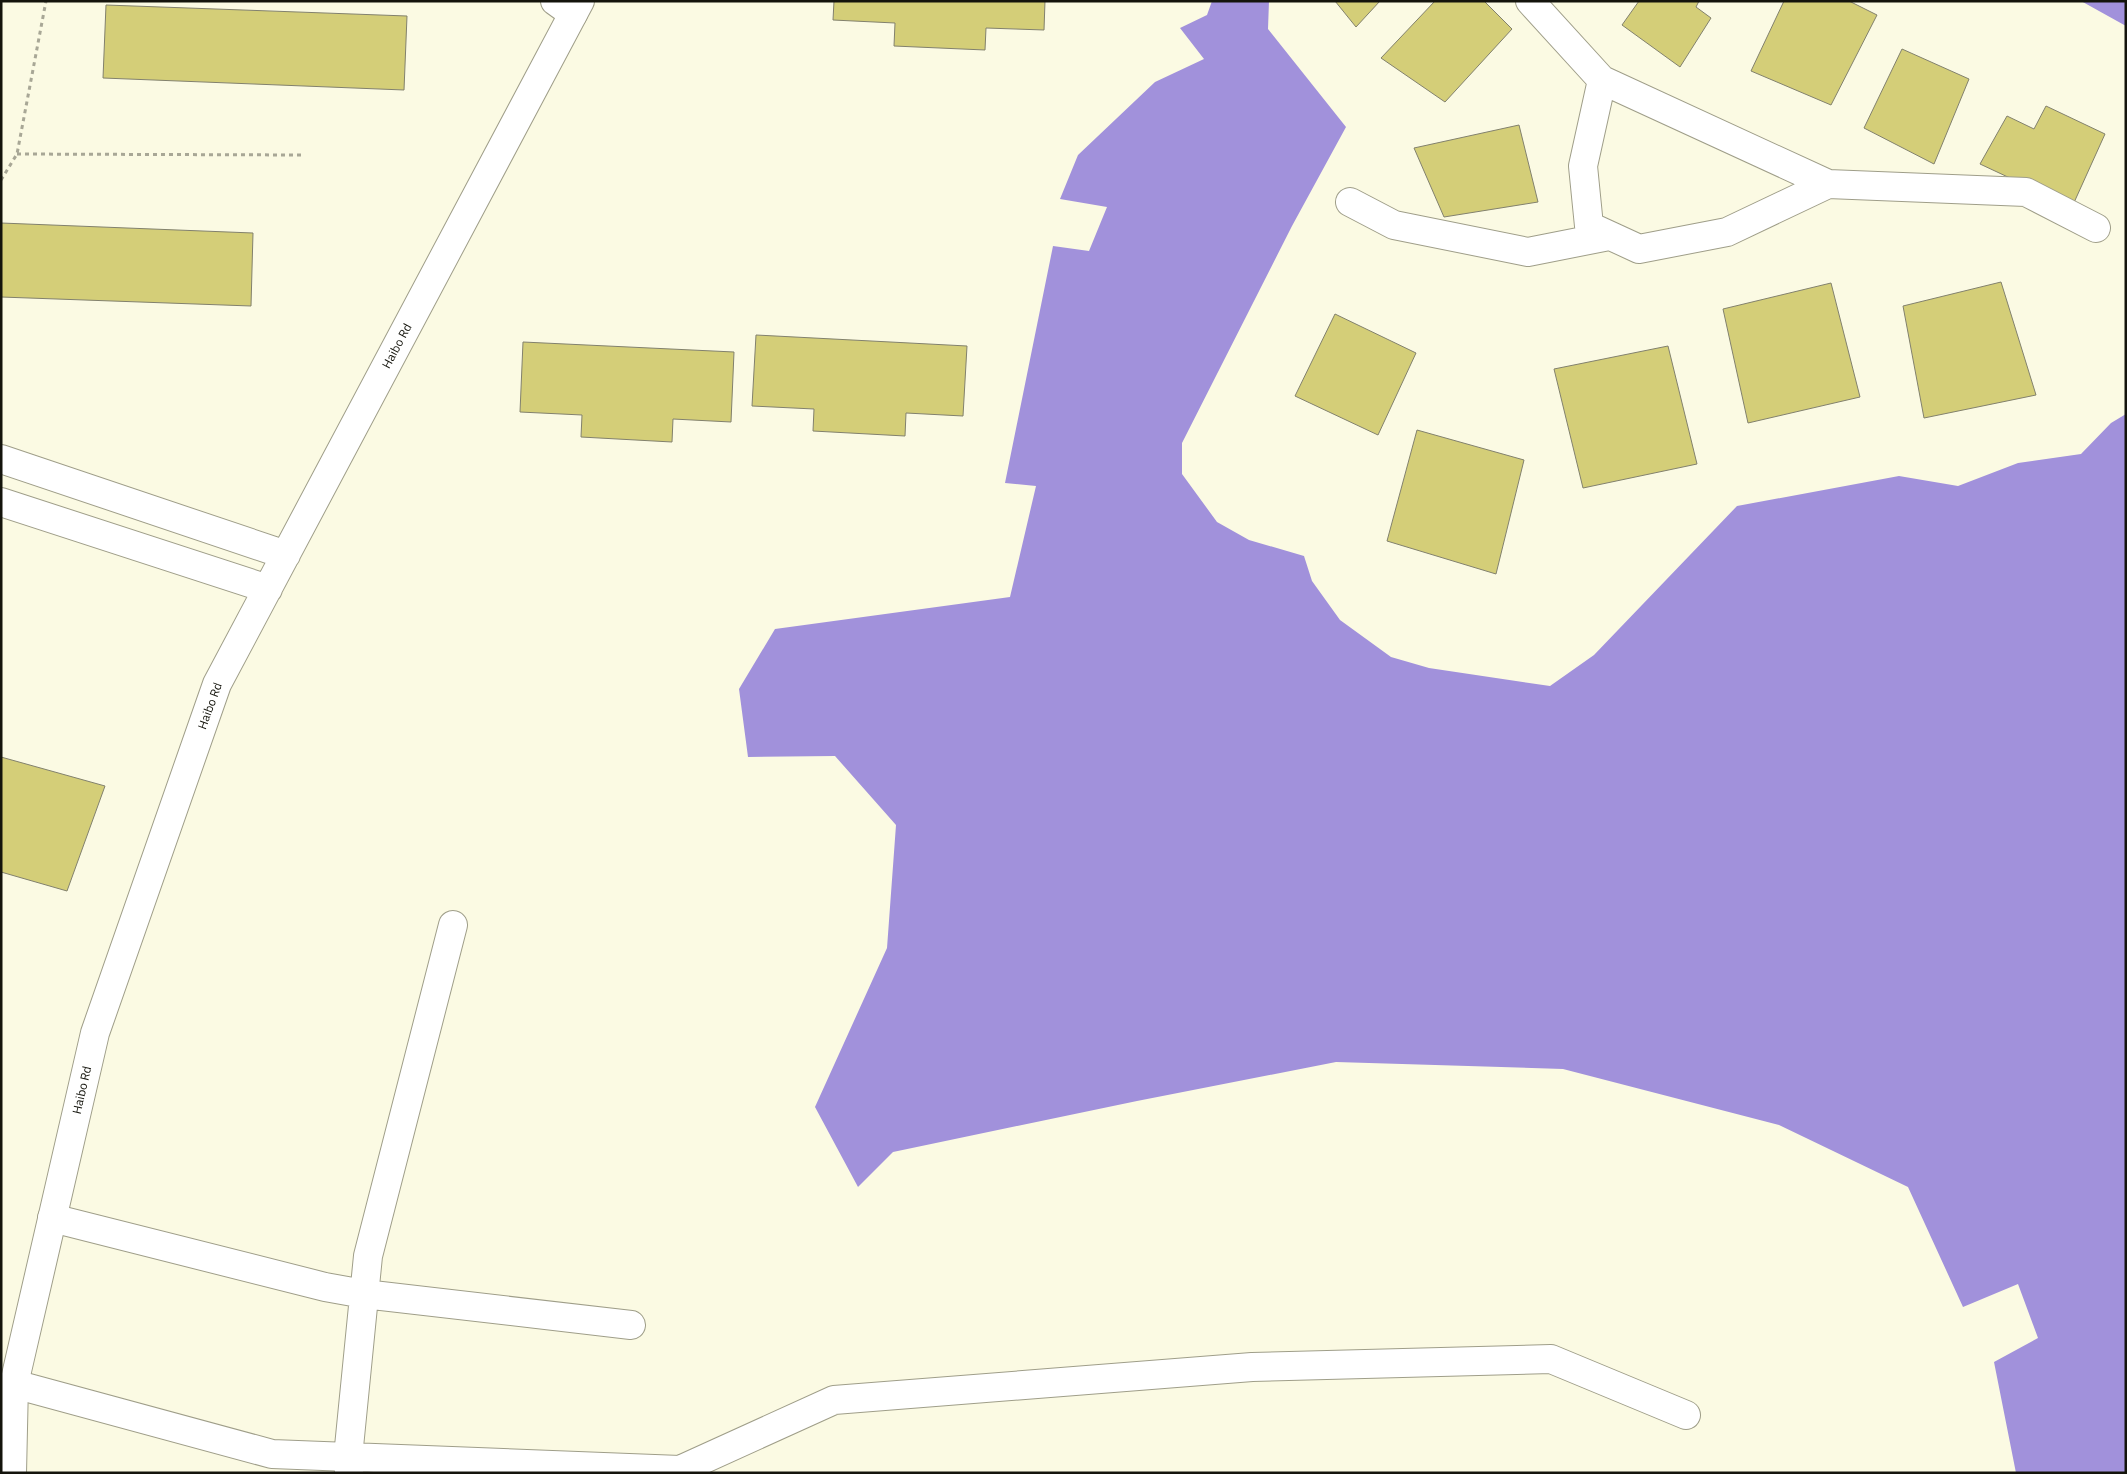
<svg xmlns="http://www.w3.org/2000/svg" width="2127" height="1474" font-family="'IBM Plex Sans',sans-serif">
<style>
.water{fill:#a191db}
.building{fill:#d4ce78;stroke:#82816d}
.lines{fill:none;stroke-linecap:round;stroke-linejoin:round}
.minor-casing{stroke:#9f9e89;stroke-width:30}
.tertiary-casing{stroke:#9f9e89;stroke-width:30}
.path{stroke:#a8a796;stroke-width:3;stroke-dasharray:4 4;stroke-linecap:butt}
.minor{stroke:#fff;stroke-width:28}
.tertiary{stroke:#fff;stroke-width:28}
.labels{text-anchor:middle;stroke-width:5;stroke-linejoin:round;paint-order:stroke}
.street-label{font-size:12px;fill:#14140c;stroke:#fff}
</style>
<rect width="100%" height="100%" fill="#fbfae3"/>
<path class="water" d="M1212,1H1269L1268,29L1346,127L1292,226L1182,443V474L1217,522L1249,540L1304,556L1312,581L1340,620L1391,657L1429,668L1550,686L1594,655L1737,506L1899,476L1958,486L2018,463L2081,454L2111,423L2126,414V1473H2016L1994,1362L2038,1338L2018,1284L1963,1307L1908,1187L1779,1125L1563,1069L1336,1062L1137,1101L893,1152L858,1187L815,1107L887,948L896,825L835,756L748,757L739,689L775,629L1010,597L1036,486L1005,483L1053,246L1089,251L1107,207L1060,199L1078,155L1155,82L1204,59L1180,28L1207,15Z
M2081,1H2126V26Z"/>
<path class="building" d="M834,1H1045L1044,30L986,28L985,50L894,46L895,23L833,20Z
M1335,1H1380L1356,27Z
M1435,1H1484L1512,29L1445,102L1381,58Z
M1639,1H1699L1696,7L1711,18L1680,67L1622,25Z
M1784,1H1849L1877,15L1831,105L1751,71Z
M106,5L407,16L404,90L103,78Z
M1902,49L1969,79L1934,164L1864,128Z
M2046,106L2105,134L2072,207L1980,164L2007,116L2034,129Z
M1519,125L1538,202L1444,217L1414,148Z
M1,223L253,233L251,306L1,297Z
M2001,282L2036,395L1924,418L1903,306Z
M1831,283L1860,397L1748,423L1723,309Z
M1335,314L1416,353L1378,435L1295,396Z
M756,335L967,346L963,416L906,413L905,436L813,431L814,409L752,406Z
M523,342L734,352L731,422L673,419L672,442L581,437L582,415L520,412Z
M1668,346L1697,464L1583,488L1554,369Z
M1417,430L1524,460L1496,574L1387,541Z
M1,757L105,786L67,891L1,872Z"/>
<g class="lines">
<g class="minor-casing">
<path id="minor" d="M555,1L573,14
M1530,1L1602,80L1828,184L2026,192L2096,228
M1602,80L1583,166L1589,226L1639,249L1727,232L1828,184
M1350,202L1394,225L1528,252L1609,236
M52,1218L325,1287L364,1294L631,1325
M14,1384L272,1454L680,1470L834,1400L1252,1367L1551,1359L1686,1415
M349,1473L348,1457L368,1256L453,925"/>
</g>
<g class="tertiary-casing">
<path id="tertiary" d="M1,459L286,555
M1,502L268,589
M12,1473L14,1384L95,1033L217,684L580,1"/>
</g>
<path class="path" d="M17,154L304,155
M1,180L17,154L46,1"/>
<use href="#minor" class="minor"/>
<use href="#tertiary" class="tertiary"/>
</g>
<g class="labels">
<g class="street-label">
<text transform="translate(397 346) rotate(-62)" y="4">Haibo Rd</text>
<text transform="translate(210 706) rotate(-70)" y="4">Haibo Rd</text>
<text transform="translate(82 1090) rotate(-77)" y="4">Haibo Rd</text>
</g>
</g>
<rect width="2127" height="1474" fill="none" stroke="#14140c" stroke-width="5"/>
</svg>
